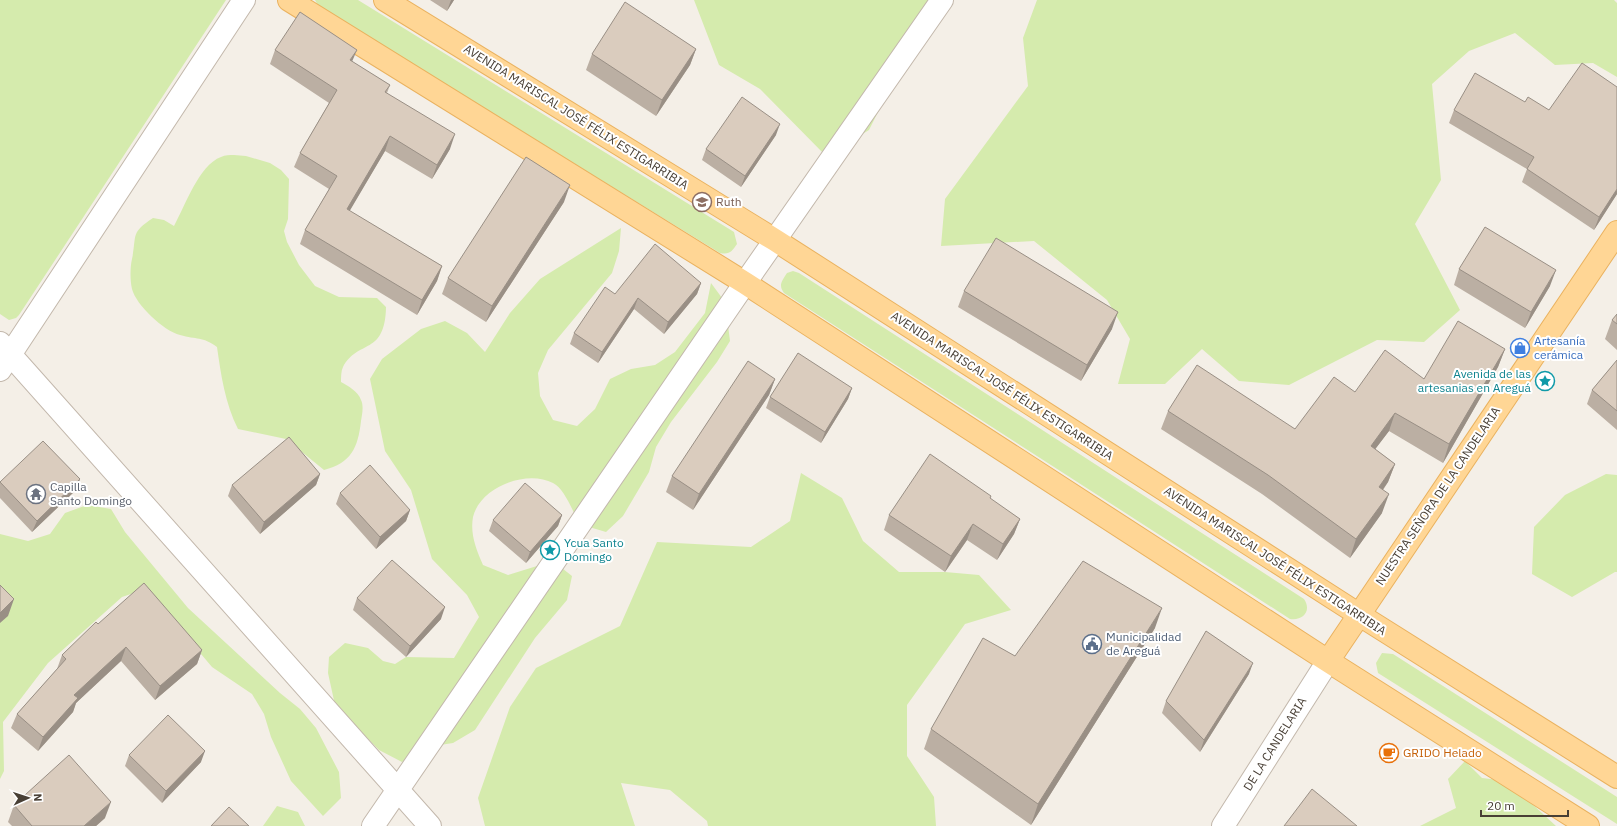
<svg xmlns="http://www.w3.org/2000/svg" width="1617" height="826" font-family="'IBM Plex Sans',sans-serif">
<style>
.green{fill:#d5ebad}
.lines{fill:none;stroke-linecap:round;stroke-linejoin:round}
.minor-casing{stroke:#c3b8ac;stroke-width:24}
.major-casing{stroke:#eab25f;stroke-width:24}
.minor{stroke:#fff;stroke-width:22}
.major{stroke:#ffd695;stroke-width:22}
.wall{fill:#bbafa3}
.shaded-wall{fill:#998f85}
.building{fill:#daccbe;stroke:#998f85}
.labels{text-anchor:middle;stroke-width:4;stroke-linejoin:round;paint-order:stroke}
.street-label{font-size:12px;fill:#483f35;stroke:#fff}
.education-label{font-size:12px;fill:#785e54;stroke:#fff;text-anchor:start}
.shop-label{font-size:12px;fill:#366cbe;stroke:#fff;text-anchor:start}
.culture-label{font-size:12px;fill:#0d838f;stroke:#fff;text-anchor:end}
.worship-label{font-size:12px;fill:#5b616d;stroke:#fff;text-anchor:start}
.service-label{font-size:12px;fill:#4e5e75;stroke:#fff;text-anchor:start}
.food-label{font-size:12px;fill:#c56008;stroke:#fff;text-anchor:start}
</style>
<rect width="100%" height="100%" fill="#f4efe7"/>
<path class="green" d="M0,0H226L19,315L16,318L9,320L0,314Z
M315,0H358L734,232L737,244C732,251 730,255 720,253L319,7Z
M694,0H934L869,130L826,156L760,89L719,65Z
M1037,0H1614L1617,3V77L1593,63L1555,65L1515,33L1469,51L1432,84L1441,180L1415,224L1460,310L1424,342L1377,340L1289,385L1239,381L1202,349L1165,384H1118L1130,339L1107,300L1034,241L941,246L945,199L1028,86L1023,38Z
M234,155L246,156L270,163L281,170L289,179L288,219L284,231L287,242L299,265L315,286L339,297L377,298L386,307C385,356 358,339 343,367C341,371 341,377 341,382C348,386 358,391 361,400C364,406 362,415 361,421C358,448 351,463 324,470L286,439L238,429C225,403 221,375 217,347C202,336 197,340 180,335C164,331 136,305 132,289C130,281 130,267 132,259C137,235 130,233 153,218L164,220L174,226C185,206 199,165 221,157C225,155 230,155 234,155Z
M621,228L619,251L612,273L548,350L538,373L540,396L553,420L577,426L595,409L610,379L631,369L655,365L675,352L705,313L711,283L725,302L730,341L717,362L671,422L656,447L649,472L623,516L606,532L579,524C574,513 564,488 553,483C527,469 480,487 473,517C470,534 476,549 483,565L508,575L553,561L572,576L567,600L535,638L475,730L453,743L427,747L402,762L379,750L335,705L328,673L329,657L345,643L368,648L383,661L395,664L406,657L454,658L479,617L467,595L432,559L411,490L385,451L370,379L382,359L421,329L445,321L467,333L485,352L510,313L540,279Z
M793,271L799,273L1304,599C1312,611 1303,621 1290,619L784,293C778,285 782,281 787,273Z
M801,473L842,498L863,541L899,572H945L979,575L1011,610L965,624L907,705V756L934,797L936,826H708L707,821L670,790L621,783L635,826H485L478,798L510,707L536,668L620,626L657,542L751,547L790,521Z
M1606,474L1617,475V572H1615L1572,597L1532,574L1534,527L1565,495Z
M87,505L111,509L125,532L188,608L280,693L300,709L316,728L339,772L341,798L323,816L291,781L271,737L264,714L252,694L212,667L146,589L122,597L48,663L3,722L4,771L0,779V534L28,541L50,534L65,513Z
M1382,653L1393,654L1617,797V824L1378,673L1376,663Z
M1465,761L1482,778L1507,781L1556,826H1420L1456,808L1448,779Z
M277,806L298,812L305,826H263Z"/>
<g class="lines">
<g class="minor-casing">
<path id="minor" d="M0,343L430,826
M0,370L244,0
M373,826L745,283L942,0
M1223,826L1328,661"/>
</g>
<g class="major-casing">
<path id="major" d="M289,0L745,283L1328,661L1588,826
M385,0L775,240L1358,614L1617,777
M1328,661L1617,232"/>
</g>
<use href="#minor" class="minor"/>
<use href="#major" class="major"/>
</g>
<path class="wall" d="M430,0H454L447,11Z
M696,49L690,65L656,116L586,70L592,54Z
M275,50L352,62L390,85L387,93L450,149L432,179L385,151L349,211L442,266L437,281L417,315L300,244L305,230L329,189L294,167L300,153L329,103L270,64Z
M1454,110L1617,194L1594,230L1522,182L1527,169L1449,123Z
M776,135L741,187L702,160L706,149Z
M564,202L486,322L442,294L448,278Z
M1459,269L1550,286L1525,328L1454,285Z
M701,283L697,294L664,334L634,309L598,363L570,344L574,333L615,294Z
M964,291L1112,329L1081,381L958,307Z
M1617,314V350L1605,339L1612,320Z
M1505,349L1498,367L1443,463L1389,431L1375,449L1395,464L1388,482L1383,490L1382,513L1350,558L1262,494L1161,429L1168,411L1295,429L1355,392L1424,379Z
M1617,360V430L1587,404L1592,390Z
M775,379L769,395L693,510L666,492L672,476Z
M852,388L848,399L821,443L766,408L770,397Z
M320,474L316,485L260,534L228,496L232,485Z
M80,479L76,490L32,532L0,498V482Z
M340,493L410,510L406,521L376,549L336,504Z
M991,496L990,499L1020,519L1014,534L997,560L967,540L945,572L884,530L889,515Z
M562,515L558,526L526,563L489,531L493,520Z
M357,598L441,619L406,657L353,610Z
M98,624L202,650L197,664L155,700L121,661L76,703L73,712L38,751L11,728L17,714L57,669L62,655Z
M1155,628L1031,825L924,749L931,729L1015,656Z
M1249,674L1200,752L1162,713L1166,701Z
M129,755L201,762L162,803L125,766Z
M14,805L105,818L96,826H12L8,822Z"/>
<path class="shaded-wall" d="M451,0H454L447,11Z
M696,49L690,65L656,116L662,100Z
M357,50L351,64L350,60Z
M780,124L776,135L741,187L745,176Z
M455,134L450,149L432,179L437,165Z
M390,136L385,151L342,224L347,209Z
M570,185L564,202L486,322L492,306Z
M1617,189V194L1594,230L1599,217Z
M442,266L437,281L417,315L422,300Z
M1556,270L1550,286L1525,328L1531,312Z
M701,283L697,294L664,334L668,322Z
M638,298L634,309L598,363L602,352Z
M1118,312L1112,329L1081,381L1087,365Z
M1505,349L1498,367L1443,463L1449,444Z
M775,379L769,395L693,510L699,494Z
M852,388L848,399L821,443L825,432Z
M1395,413L1389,431L1364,464L1371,446Z
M1395,464L1388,482L1372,505L1379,487Z
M320,474L316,485L260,534L264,522Z
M80,479L76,490L32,532L37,521Z
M1389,494L1382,513L1350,558L1356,539Z
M410,510L406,521L376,549L380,537Z
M562,515L558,526L526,563L530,552Z
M1020,519L1014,534L997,560L1003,544Z
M973,524L967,540L945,572L951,556Z
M14,599L8,616L0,623V613Z
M445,607L441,619L406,657L410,646Z
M1162,608L1155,628L1031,825L1038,804Z
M126,647L121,661L76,703L73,712L38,751L43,737L74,695Z
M202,650L197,664L155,700L160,686Z
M1253,663L1249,674L1200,752L1204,740Z
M205,751L201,762L162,803L166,791Z
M111,802L105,818L96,826H84Z"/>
<path class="building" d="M625,2L696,49L662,100L592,54Z
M300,12L357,50L350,60L390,85L385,92L455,134L437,165L390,136L347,209L442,266L422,300L305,230L337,176L300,153L337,90L275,50Z
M1582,63L1617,87V189L1599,217L1527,169L1534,157L1454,110L1475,73L1525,102L1528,97L1549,110Z
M742,97L780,124L745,176L706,149Z
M526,157L570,185L492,306L448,278Z
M1485,227L1556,270L1531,312L1459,269Z
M996,238L1118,312L1087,365L964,291Z
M655,244L701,283L668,322L638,298L602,352L574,333L605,287L615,294Z
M1617,314V324L1612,320Z
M1458,321L1505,349L1449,444L1395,413L1371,446L1395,464L1379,487L1389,494L1356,539L1268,475L1168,411L1197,365L1295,429L1334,377L1355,392L1385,350L1424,379Z
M798,353L852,388L825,432L770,397Z
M1617,360V411L1592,390Z
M748,361L775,379L699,494L672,476Z
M289,437L320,474L264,522L232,485Z
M43,441L80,479L37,521L0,482Z
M930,454L991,496L990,498L1020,519L1003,544L973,524L951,556L889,515Z
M370,465L410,510L380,537L340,493Z
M525,483L562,515L530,552L493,520Z
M392,560L445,607L410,646L357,598Z
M1083,561L1162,608L1038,804L931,729L983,638L1015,656Z
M144,583L202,650L160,686L126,647L74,695L78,698L43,737L17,714L66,659L62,655L96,622L98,624Z
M0,585L14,599L0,613Z
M1206,631L1253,663L1204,740L1166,701Z
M168,715L205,751L166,791L129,755Z
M69,755L111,802L84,826H32L14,805Z
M1312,789L1357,826H1284Z
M229,807L249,826H211Z"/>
<defs>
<g id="school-ring" transform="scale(1)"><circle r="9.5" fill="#fff" stroke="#8d6e63" stroke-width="1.5"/><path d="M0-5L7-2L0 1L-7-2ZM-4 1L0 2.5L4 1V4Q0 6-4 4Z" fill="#8d6e63"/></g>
<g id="shop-ring" transform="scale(1)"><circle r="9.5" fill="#fff" stroke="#3f7fe0" stroke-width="1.5"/><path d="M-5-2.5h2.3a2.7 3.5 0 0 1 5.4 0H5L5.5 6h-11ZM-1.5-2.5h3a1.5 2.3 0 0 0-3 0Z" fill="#3f7fe0"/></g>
<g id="sight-ring" transform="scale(1)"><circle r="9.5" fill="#fff" stroke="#0f9aa8" stroke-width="1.5"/><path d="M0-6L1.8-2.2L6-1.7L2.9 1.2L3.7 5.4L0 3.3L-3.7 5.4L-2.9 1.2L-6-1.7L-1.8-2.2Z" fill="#0f9aa8"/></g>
<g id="temple-ring" transform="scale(1)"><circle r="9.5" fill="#fff" stroke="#6b7280" stroke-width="1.5"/><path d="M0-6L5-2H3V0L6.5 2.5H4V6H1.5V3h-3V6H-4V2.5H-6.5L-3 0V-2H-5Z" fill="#6b7280"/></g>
<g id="civic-ring" transform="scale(1)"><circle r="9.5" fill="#fff" stroke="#5c6f8a" stroke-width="1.5"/><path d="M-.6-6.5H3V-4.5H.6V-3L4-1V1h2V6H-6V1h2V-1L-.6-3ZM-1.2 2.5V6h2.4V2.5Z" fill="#5c6f8a"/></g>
<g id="cafe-ring" transform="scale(1)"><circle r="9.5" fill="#fff" stroke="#e8710a" stroke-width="1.5"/><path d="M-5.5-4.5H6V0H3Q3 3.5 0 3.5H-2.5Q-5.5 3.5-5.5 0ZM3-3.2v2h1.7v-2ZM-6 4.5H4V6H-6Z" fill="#e8710a"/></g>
</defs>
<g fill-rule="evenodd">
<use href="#school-ring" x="702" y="202"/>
<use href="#shop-ring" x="1520" y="348"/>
<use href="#sight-ring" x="1545" y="381"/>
<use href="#temple-ring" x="36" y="494"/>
<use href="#sight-ring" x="550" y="550"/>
<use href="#civic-ring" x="1092" y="644"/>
<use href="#cafe-ring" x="1389" y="753"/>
</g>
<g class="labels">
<g class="street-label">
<text transform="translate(576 117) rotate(32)" y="4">AVENIDA MARISCAL JOSÉ FÉLIX ESTIGARRIBIA</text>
<text transform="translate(1002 386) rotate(33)" y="4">AVENIDA MARISCAL JOSÉ FÉLIX ESTIGARRIBIA</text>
<text transform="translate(1438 496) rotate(-56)" y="4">NUESTRA SEÑORA DE LA CANDELARIA</text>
<text transform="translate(1275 561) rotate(33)" y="4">AVENIDA MARISCAL JOSÉ FÉLIX ESTIGARRIBIA</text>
<text transform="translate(1275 744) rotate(-58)" y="4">DE LA CANDELARIA</text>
</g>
<g class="education-label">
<text x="716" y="206">Ruth</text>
</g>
<g class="shop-label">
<text x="1534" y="345">Artesanía<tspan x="1534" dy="14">cerámica</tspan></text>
</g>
<g class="culture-label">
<text x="1531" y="378">Avenida de las<tspan x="1531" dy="14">artesanias en Areguá</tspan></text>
<text x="564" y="547" text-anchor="start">Ycua Santo<tspan x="564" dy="14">Domingo</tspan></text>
</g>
<g class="worship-label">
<text x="50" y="491">Capilla<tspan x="50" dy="14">Santo Domingo</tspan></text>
</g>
<g class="service-label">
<text x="1106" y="641">Municipalidad<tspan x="1106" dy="14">de Areguá</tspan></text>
</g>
<g class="food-label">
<text x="1403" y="757">GRIDO Helado</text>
</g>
</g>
<g transform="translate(28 798) rotate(87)" stroke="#ffffff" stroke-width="3" paint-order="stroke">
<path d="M0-3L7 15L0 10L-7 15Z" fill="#483f35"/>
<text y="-6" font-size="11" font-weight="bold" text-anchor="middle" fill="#483f35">N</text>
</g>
<path d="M1481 810v6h87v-6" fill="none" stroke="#483f35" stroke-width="2"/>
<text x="1487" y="810" font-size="12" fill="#483f35" stroke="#ffffff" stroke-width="3" paint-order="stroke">20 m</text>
</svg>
